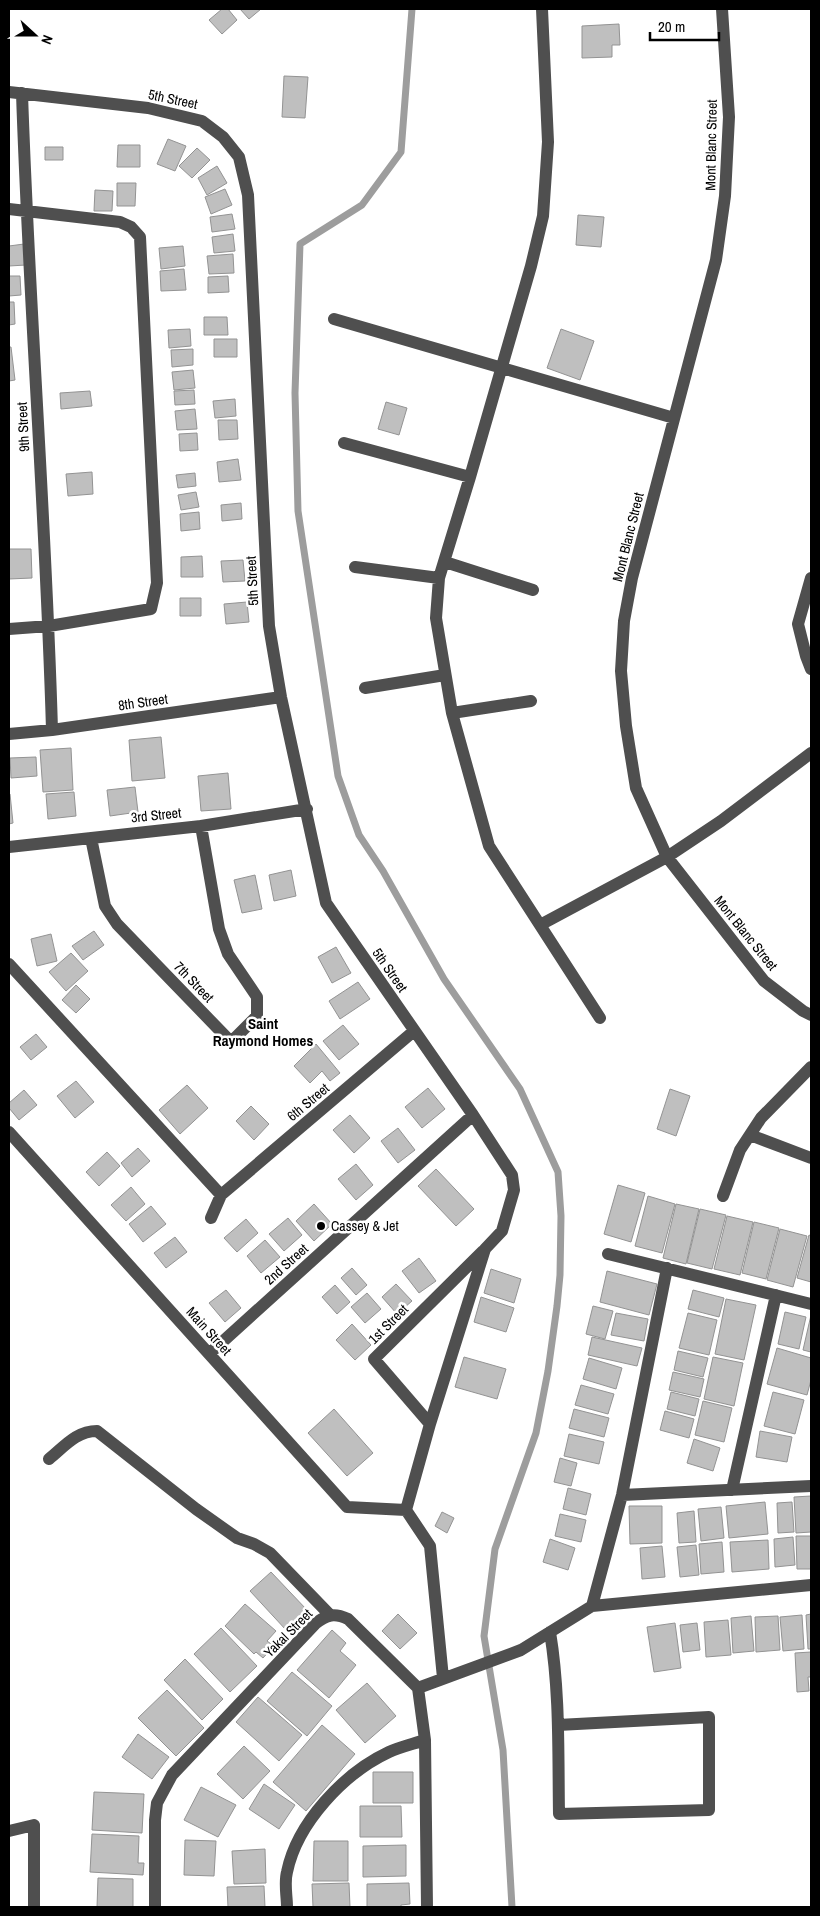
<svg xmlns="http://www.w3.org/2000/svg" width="820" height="1916" font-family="'Archivo Narrow',sans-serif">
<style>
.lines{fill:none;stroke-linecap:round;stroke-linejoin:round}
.stream{stroke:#9d9d9d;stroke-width:7}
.building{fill:#bfbfbf;stroke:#939393}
.minor{stroke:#4f4f4f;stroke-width:12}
.poi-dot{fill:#000;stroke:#fff;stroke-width:2}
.labels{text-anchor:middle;stroke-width:5;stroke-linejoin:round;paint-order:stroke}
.street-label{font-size:14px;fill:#000;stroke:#fff}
.poi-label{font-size:14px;fill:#000;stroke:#fff;text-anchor:start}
.neighbourhood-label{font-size:15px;font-weight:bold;fill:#000;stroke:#fff}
</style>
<rect width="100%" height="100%" fill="#fff"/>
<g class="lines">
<path class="stream" d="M412,9L401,152L362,205L300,244L295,393L298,511L338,776L359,835L383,871L444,979L520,1089L558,1172L561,1216L560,1275L557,1306L548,1371L536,1433L495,1549L484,1636L503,1750L512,1907"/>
</g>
<path class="building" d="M222,9H228L237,20L222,34L209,20Z
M240,9H261L249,19Z
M619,24L620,45H612V57L582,58V26Z
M284,76L308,77L305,118L282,117Z
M168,139L186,146L175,171L157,164Z
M118,145H140V167H117Z
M45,147H63V160H45Z
M197,148L210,160L192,178L179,166Z
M217,166L227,183L207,195L198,178Z
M117,183H136L135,206H117Z
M225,189L232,205L211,214L205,197Z
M95,190L113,191L112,211H94Z
M232,214L235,229L212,232L210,217Z
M578,215L604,217L601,247L576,245Z
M233,234L235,251L214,253L212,237Z
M24,244L26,265L9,266V246Z
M183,246L185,266L161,269L159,248Z
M233,254L234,273L209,274L207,256Z
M184,269L186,290L161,291L160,271Z
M9,276H20L21,295L9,296Z
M228,276L229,292L208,293V277Z
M9,302H14L15,324L9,325Z
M204,317H227L228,335H204Z
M190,329L191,346L169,348L168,330Z
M561,329L594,341L580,380L547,368Z
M214,339H237V357H214Z
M9,347H11L15,380L9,381Z
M193,349V365L172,367L171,350Z
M193,370L195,388L174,390L172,372Z
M194,390L195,404L175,405L174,391Z
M90,391L92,406L61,409L60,393Z
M235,399L236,416L215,418L213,401Z
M386,402L407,408L399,435L378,429Z
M195,409L197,429L177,430L175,411Z
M218,420H237L238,439L219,440Z
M197,433L198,450L180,451L179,434Z
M238,459L241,480L219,482L217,462Z
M92,472L93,494L68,496L66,474Z
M195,473L196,486L178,488L176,475Z
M196,492L199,507L181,510L178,495Z
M241,503L242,519L222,521L221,505Z
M199,512L200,529L181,531L180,514Z
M9,549H31L32,578L9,579Z
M202,556L203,577H181V557Z
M243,560L245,581L223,582L221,561Z
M180,598H201V616H180Z
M247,602L249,622L226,624L224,604Z
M161,737L165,778L132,781L129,740Z
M71,748L73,790L43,792L40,750Z
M36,757L37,776L11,778L10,758Z
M228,773L231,809L201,811L198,776Z
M135,787L138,812L110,816L107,790Z
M74,792L76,816L48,819L46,794Z
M10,794L13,823L9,824V795Z
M291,870L296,896L274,901L269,875Z
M255,875L262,909L242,913L234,880Z
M94,931L104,945L83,960L72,946Z
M51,934L57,961L37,966L31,939Z
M336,947L351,973L332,983L318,957Z
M71,953L88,971L66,991L49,972Z
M358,982L370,999L340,1019L329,1001Z
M76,985L90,999L76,1013L62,1000Z
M343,1025L359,1044L339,1060L323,1041Z
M36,1034L47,1047L31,1060L20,1047Z
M316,1044L340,1073L330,1081L322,1071L310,1083L294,1066Z
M76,1081L94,1102L75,1118L57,1096Z
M187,1085L208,1108L180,1134L159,1110Z
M428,1088L445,1109L422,1128L405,1107Z
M670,1089L690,1096L676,1136L657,1129Z
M24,1090L37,1105L19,1120L9,1108V1103Z
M251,1106L269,1124L254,1140L236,1121Z
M350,1115L370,1138L354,1153L333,1130Z
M398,1128L415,1150L398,1163L381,1141Z
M138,1148L150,1161L132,1177L121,1163Z
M107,1152L120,1166L99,1186L86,1172Z
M356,1164L373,1185L356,1200L338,1179Z
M436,1169L474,1209L456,1226L418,1186Z
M618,1185L645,1193L631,1242L604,1234Z
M131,1187L145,1204L126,1221L111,1205Z
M648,1196L675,1204L662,1253L635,1246Z
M314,1204L332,1224L314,1241L296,1221Z
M676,1204L699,1209L686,1264L663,1258Z
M151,1206L166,1224L143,1242L129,1224Z
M700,1209L726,1215L712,1269L687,1263Z
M727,1216L753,1222L740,1275L714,1269Z
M288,1218L302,1235L284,1251L269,1234Z
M246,1219L258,1233L237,1252L224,1238Z
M754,1222L779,1228L766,1279L742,1273Z
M780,1229L807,1236L793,1287L767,1280Z
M809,1235L811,1236V1282L797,1278Z
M175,1237L187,1252L166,1268L154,1253Z
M265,1240L280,1257L261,1273L247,1256Z
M419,1258L436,1281L419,1293L402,1271Z
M352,1268L367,1285L356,1295L341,1278Z
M491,1269L521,1279L514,1303L484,1293Z
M607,1271L657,1284L649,1315L600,1302Z
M396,1284L412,1301L397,1314L382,1297Z
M335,1285L350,1302L337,1314L322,1297Z
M226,1290L241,1308L225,1322L209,1303Z
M693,1290L724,1298L719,1317L688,1309Z
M367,1293L381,1309L365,1323L351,1307Z
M481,1297L514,1308L506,1332L474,1322Z
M726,1299L756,1305L744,1360L715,1354Z
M593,1306L613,1311L605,1339L586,1334Z
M785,1312L806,1317L799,1349L778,1344Z
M616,1313L648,1319L644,1341L611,1335Z
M688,1313L717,1320L709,1355L679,1348Z
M811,1315V1352L803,1350Z
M352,1324L371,1345L355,1360L336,1340Z
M592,1337L642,1348L637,1366L588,1355Z
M777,1348L811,1358V1380L807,1395L767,1384Z
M678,1351L708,1358L703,1377L674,1370Z
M464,1357L506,1369L497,1399L455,1387Z
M713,1357L743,1363L734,1406L704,1399Z
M589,1358L622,1368L616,1389L583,1379Z
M673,1372L704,1379L700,1397L669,1390Z
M581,1385L614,1394L608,1414L575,1405Z
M671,1392L699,1399L695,1416L667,1409Z
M773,1392L804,1400L795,1434L764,1426Z
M703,1401L732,1408L724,1442L695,1435Z
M334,1409L373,1453L347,1476L308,1433Z
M574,1409L609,1418L604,1437L569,1428Z
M665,1411L694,1419L689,1438L660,1430Z
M760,1431L792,1437L787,1462L756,1457Z
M569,1434L604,1442L599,1464L564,1456Z
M694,1439L720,1448L713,1471L687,1463Z
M560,1458L577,1463L571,1486L554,1482Z
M568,1488L591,1494L586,1515L563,1509Z
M811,1496V1532L796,1533L794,1497Z
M765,1502L768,1534L729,1538L726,1506Z
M792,1502L794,1532L778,1533L777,1503Z
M629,1506H662V1543L630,1544Z
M721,1507L724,1538L701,1541L698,1509Z
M694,1511L696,1542L679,1543L677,1513Z
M442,1512L454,1518L447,1533L435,1526Z
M560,1514L586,1520L581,1542L555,1536Z
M796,1536H811V1569H797Z
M793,1537L795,1565L775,1567L774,1539Z
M550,1539L575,1548L568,1570L543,1562Z
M768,1540L769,1569L732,1572L730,1542Z
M722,1542L724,1572L701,1574L699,1544Z
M696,1545L699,1575L680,1577L677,1547Z
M662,1546L665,1577L642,1579L640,1548Z
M271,1572L307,1610L286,1630L250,1591Z
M245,1604L276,1631L267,1641L274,1646L263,1658L256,1652L254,1654L225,1626Z
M398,1614L417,1633L400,1649L382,1631Z
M811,1614V1649H808L806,1615Z
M802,1615L804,1649L783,1651L780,1617Z
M751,1616L754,1651L733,1653L731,1618Z
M778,1616L780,1650L756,1652L755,1617Z
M728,1620L731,1655L706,1657L704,1622Z
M675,1623L681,1668L654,1672L647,1627Z
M697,1623L700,1650L683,1652L680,1625Z
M221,1628L257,1666L230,1692L194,1654Z
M332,1630L346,1643L340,1651L356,1665L329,1698L297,1670Z
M811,1652V1677H808L809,1691L797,1692L795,1653Z
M185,1659L223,1699L202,1720L164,1680Z
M292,1672L332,1706L307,1736L267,1701Z
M367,1683L396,1716L365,1743L336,1710Z
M167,1690L204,1728L176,1756L138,1718Z
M258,1697L302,1735L279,1761L236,1722Z
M322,1725L355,1754L306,1811L273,1782Z
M138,1734L169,1757L152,1779L122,1757Z
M244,1746L270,1771L243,1799L217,1774Z
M373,1772H413V1803H373Z
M264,1784L295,1805L279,1829L249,1809Z
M201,1787L236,1805L218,1837L184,1820Z
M94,1792L144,1794L142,1833L92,1830Z
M360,1806H401L402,1837H360Z
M92,1834L139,1836L138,1863H144L143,1875L90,1872Z
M185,1840L216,1841L214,1876L184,1875Z
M314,1841H348V1881H313Z
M406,1845V1876L363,1877V1846Z
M265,1849L266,1883L234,1884L232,1851Z
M98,1878L133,1879V1907H97Z
M349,1883L350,1907H313L312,1884Z
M409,1883L410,1904L401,1905V1907H367V1884Z
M264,1886L265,1907H228L227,1887Z"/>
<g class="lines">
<path class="minor" d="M542,9L548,142L543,216L531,266L470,477L439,578L436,618L452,713L489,846L600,1018
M722,9L729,117L725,196L716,260L632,578L624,621L621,671L626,726L636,788L667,857L764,981L803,1011L811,1015
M9,92L148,108L202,121L223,137L239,157L248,195L269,626L281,697L326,903L473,1115L512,1175L514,1190L502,1231L485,1249L430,1424L406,1510
M22,93C29,306 46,518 52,730
M9,209L120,222L131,227L140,237L157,583L151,609
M334,319L674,418
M344,443L470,477
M445,562L533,590
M355,567L439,578
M811,578L798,624L806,656L811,669
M9,629L49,626L151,609
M365,688L445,675
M452,713L531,701
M9,734L52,730L281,697
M91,838L105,906L117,924L231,1042L257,1016V997L228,954L219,929L201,826
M9,847L201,826L307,809
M540,925L667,857L721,821L811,753
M9,964L221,1195
M9,1132L347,1507L406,1510
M750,1135L811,1158
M723,1196L740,1150L761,1118L811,1067
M211,1218L221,1195L414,1031
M608,1254L811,1304
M209,1354L473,1115
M430,1424L374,1359L483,1251
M49,1459C64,1447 76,1431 97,1431L196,1509L237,1538L254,1544L270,1553L330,1615
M732,1490L776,1295
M622,1495L811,1486
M406,1510L430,1546L443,1678
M592,1606L811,1585
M550,1632C560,1692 558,1754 559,1814L709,1810V1717L558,1725
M418,1688L521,1650L592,1606L622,1495L667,1268
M9,1831L34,1825V1907
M155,1907V1820L157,1803L172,1775L315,1624C327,1614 335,1613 348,1619L418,1688L425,1740L427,1907
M287,1907C287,1896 284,1883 287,1872C297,1823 344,1773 389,1752C400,1747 413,1744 425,1740"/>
</g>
<circle class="poi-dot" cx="321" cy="1226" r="5"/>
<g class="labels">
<g class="street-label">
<text transform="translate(173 99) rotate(12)" y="5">5th Street</text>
<text transform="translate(711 145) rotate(-89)" y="5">Mont Blanc Street</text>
<text transform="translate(23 427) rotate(-93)" y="5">9th Street</text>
<text transform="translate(628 537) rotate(-76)" y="5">Mont Blanc Street</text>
<text transform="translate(252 581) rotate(-93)" y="5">5th Street</text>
<text transform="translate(143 702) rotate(-8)" y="5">8th Street</text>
<text transform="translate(156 815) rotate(-6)" y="5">3rd Street</text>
<text transform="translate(746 933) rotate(51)" y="5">Mont Blanc Street</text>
<text transform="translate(390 970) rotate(55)" y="5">5th Street</text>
<text transform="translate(194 982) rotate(46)" y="5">7th Street</text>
<text transform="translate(308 1102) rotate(-40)" y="5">6th Street</text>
<text transform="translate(286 1264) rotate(-42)" y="5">2nd Street</text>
<text transform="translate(388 1324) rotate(-45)" y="5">1st Street</text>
<text transform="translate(209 1331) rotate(48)" y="5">Main Street</text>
<text transform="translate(288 1633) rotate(-45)" y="5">Yakal Street</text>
</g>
<g class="poi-label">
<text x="331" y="1231">Cassey &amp; Jet</text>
</g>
<g class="neighbourhood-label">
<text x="263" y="1029">Saint<tspan x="263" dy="17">Raymond Homes</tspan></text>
</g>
</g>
<rect width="820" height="1916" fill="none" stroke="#000000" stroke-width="20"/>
<g transform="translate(35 35) rotate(111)" stroke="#ffffff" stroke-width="4" paint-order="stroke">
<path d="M0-4L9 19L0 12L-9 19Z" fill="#000000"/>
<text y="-8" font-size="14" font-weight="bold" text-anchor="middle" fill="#000000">N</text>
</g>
<path d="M650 32v8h69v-8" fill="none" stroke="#000000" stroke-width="2.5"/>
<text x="658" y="32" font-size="15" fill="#000000" stroke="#ffffff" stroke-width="4" paint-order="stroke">20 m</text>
</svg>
